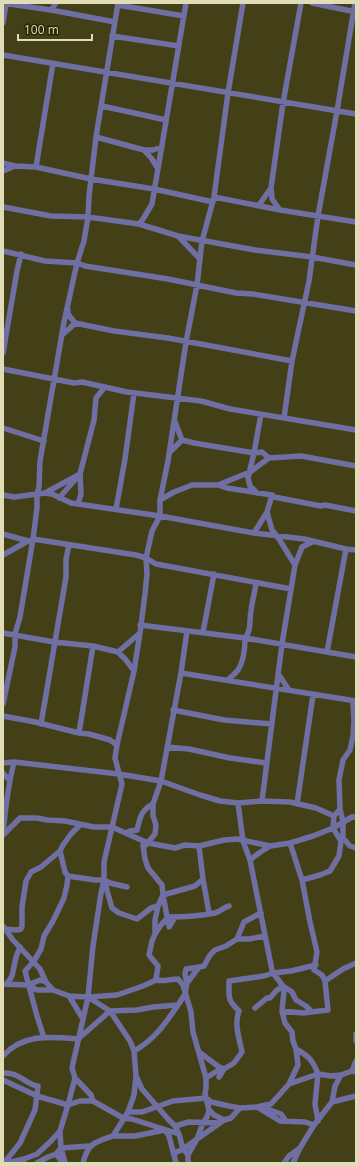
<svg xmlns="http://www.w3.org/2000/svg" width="359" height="1166" font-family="'Open Sans',sans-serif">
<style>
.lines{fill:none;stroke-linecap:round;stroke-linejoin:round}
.street{stroke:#706fa4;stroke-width:5.5}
</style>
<rect width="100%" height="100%" fill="#434017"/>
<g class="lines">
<path class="street" d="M3,3L51,10L115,22
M312,3L356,12
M118,5L184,16
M51,10L56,3
M3,23L6,3
M112,36L179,46
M3,55L356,114
M102,106L166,120
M96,137L144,150H153L162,147
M144,150L152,159L158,169
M3,163L15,166L36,167L91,179L154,189L213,202
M36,167L53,63
M3,171L15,166
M214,197L280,210L356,222
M259,205L271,188
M3,207L51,216L88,217L139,224L178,236L200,259
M280,210L272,199L271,188L283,103L301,3
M139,224L143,219L152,204L186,3
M178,236L255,250L312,257L356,265
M3,251L45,261L77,263L85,266L168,279L236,293L253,294L356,311
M68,310V314L75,323
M62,335L69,329L75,323L114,331L168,338L292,361
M3,353L17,271L21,254
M3,369L74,383L82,382L127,392L201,401L230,409L356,430
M284,418L292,361L309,281L318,216L337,111L355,3
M175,422L182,440
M3,428L44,441
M182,440L194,443L254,453L262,452L269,458
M170,452L182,440
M218,485L250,472L269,458L301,456L356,466
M45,493L80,474L81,494L78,504
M257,493L250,486L248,478L254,453L261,414
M3,495L14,497L45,493L52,494L71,503L78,504L160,516L254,533L304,539L346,549L356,550
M59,498L80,474L94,420L96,398L104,388
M160,500L174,492L192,485H218L227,488L272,495L274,497L321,506L325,505L356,511
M116,509L125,459L134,393
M267,512L272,530L279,539L295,565
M254,533L267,512L272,495
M3,534L28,541L33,539L136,555L146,558L156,564L291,589
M3,555L28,541
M140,625L245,638L356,657
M203,632L214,574
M3,633L54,642L93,646L118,652L126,660L134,671
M118,652L140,633
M327,652L346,549
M181,673L356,701
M279,675L289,690
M228,680C231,677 235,674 238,670C244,661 245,649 245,638C252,629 249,621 251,611C252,601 255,592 256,583
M3,704L15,647V634L20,617L33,539L37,508V494L39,487L40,461L64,322L77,263L84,241L88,217L89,196L96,137L118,3
M173,710L224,720L272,724
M3,716L35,722L79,733L89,734L110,740L117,745
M41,724L66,577V559L69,545
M79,733L93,646
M167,747L189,749L230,758L266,763
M3,763L14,762L119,774L161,781L200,795L220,801L238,803L262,801L290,802L316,808L334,816
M3,773L10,781
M262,801L282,644L295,565L302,547L314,541
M238,803L243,841L250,860L272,970L273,973L283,986L284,991L282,1011L285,1023L292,1032L293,1041L296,1049L298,1065L289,1084
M297,804L313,695
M340,809L343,822V838L350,846L356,848
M126,833L130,831L137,830C140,818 141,810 153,804
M3,835L20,818H37L47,820L65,821L94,827H112L148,843L175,848L185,845L199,846L224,840L237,839L270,846L290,843
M3,835C5,811 8,786 14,762
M143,845L145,859L148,868L162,885L163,895L169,927L175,917
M144,847L155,834L156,825L153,816V804L161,781L181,673L187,631
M60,851L65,872L68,876L95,880H104L110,883L127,887
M250,860L259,853L270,846
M203,879L209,913
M104,880L112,908L119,913L137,919L151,908L158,906L163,895L195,886L203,879L199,846
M302,880L320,875L330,871L339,856L341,841L333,828L352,817H356
M3,926L13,940L40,969L46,982L53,990L69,996L88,997L110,1011L130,1041L134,1051L136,1076L142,1089L168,1119L175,1126L179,1134L183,1149L188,1155
M4,929L17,930L21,929L22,926V907L26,881L31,872L41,867L60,851L63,845L71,834L80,825
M155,934L161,925L168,917C184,917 200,916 215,913C220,912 224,907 229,906
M237,939H249L265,936
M156,980C164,982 169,979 178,979L183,985L191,1012L193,1032L206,1078V1088L205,1094L206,1098L211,1102L229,1106L240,1108L257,1107L280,1121L305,1122L314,1125
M325,981L343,969L356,963
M187,983L185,974L186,969L199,967
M3,984L28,985L40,980L46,982
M7,984L12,976L16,957L20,947
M28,985L37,990H53
M69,996L83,1019
M88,997L117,995L143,986L156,980L158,966L149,955L152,941L155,934V920L158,906
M255,1008L267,998H270L276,991L283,986L292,992L296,1000L306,1006L311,1011
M282,1011L303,1013L328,1010L325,981L322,975L314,970L317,952L310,922L302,880L290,843L313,836L333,828L334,816L340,809L339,780L343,760L350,750L353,736L354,721L353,701
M356,1034V1041
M44,1038L37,1016L25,971L34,961L41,949L44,936L53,921L64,898L67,885L68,876
M296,1049C309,1056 313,1061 318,1074L331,1076L341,1075
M134,1051C154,1040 165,1024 178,1005
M199,1052L219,1067L224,1069
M3,1056C23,1033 51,1037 78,1039L110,1011L137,1010L153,1007L178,1005L185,994L187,983L199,967L204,966L210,955L215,950L226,946L237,939L244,922L261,913
M352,1071L356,1061
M3,1073C20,1072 26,1085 38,1086L35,1110L20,1143L4,1163
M219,1077L224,1069L234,1063L242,1052C239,1037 234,1025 239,1011C227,999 229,998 229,981L264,976L273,973L291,971L316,965
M75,1078L91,1095L93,1101L123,1118L132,1119L179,1134
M206,1078L217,1071L223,1069
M3,1080L37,1096L68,1105L75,1078L72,1068L88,997L93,946L101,893L104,880V862L122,784L115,758L117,745L134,671L140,633L145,594L147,574L146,558L152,531L160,516V500L168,461L186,342L197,285L202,241L214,197L228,93L243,3
M332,1102L356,1096
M257,1107L271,1104L289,1084L318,1074L315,1104L318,1121
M264,1108L281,1114L286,1121
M209,1110L214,1115L224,1120
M128,1112H142L173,1101L206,1098L209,1110L207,1117L203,1123L197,1139L188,1155V1161L189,1163
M175,1126L189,1122L219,1123
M60,1131L61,1148L65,1163
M113,1136H135L165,1130L169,1136L176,1163
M175,1153L183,1149L224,1120L231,1118L240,1108
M56,1154L61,1148L89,1146
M7,1163L24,1159
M23,1163L24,1159L37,1154L50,1142L60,1131L68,1105L80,1101H93
M37,1163L48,1157L56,1154L63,1163
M83,1163C88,1143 95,1142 113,1136L128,1112L134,1095L136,1076
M284,1163L289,1156L300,1148L314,1125L332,1102L335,1086L341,1075L352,1071L356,1072
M293,1163L299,1150"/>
</g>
<rect width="359" height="1166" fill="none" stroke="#dfdcb6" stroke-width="8"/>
<path d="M18 34v6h74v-6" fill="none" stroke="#dfdcb6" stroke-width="2"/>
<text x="24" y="34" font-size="12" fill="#dfdcb6" stroke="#292605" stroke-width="3" paint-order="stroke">100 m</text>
</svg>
